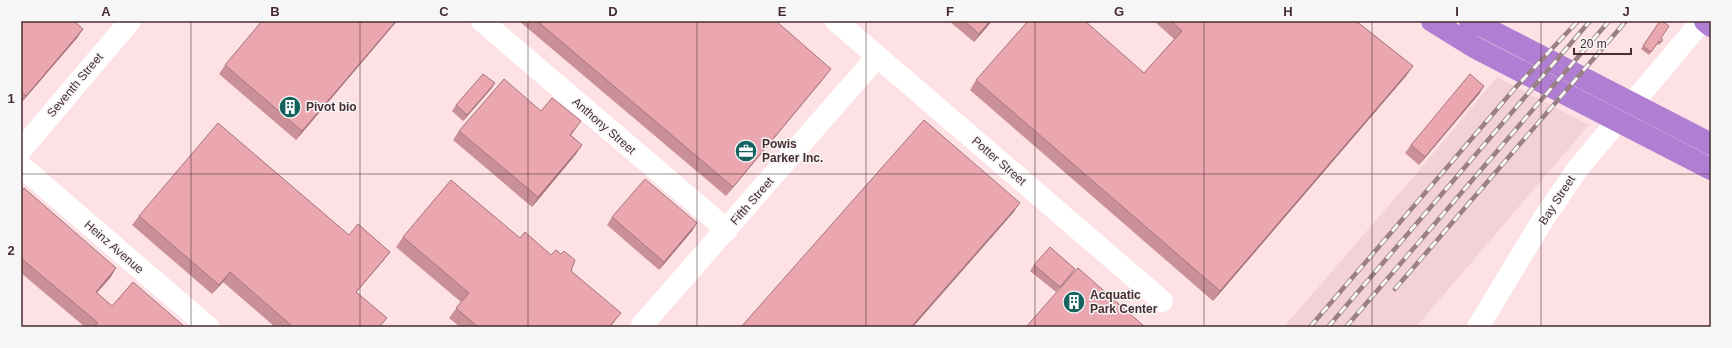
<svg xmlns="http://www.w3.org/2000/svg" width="1732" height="348" font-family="Arial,sans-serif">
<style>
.built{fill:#f2d2d6}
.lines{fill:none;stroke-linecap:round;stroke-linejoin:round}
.minor{stroke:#fff;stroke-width:22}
.highway{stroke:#b07fd4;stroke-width:22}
.rail-casing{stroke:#9a7f83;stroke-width:4.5}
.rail{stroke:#f6f6f6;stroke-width:3;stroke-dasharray:9;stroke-linecap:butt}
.wall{fill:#c99097}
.shaded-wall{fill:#a4757b}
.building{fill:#eaa7b0;stroke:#a4757b}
.grid{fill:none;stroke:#472d31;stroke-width:1;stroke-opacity:0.55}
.labels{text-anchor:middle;stroke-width:3;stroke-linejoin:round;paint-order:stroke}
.street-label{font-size:12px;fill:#472d31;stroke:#f6f6f6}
.poi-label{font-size:12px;font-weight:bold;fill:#472d31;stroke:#f6f6f6;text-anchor:start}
.neatline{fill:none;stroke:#472d31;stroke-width:1.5}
.grid-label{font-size:13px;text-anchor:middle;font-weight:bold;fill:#472d31}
</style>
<rect width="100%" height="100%" fill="#fde1e4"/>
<path class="built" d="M1497,77L1589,125L1416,327H1284L1421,168Z"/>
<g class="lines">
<path class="minor" d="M482,21L727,230
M836,21L1162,301
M21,150L130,21
M21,166L208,327
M642,325L877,57
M1478,327L1544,218L1579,167L1702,21"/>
<path class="highway" d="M1432,21L1474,47L1711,169
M1470,21L1484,27L1711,144
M1705,21L1711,26"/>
<g class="rail-casing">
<path id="rail" d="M1395,289L1626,21
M1310,327L1516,87L1578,21
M1328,327L1590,21
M1346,327L1609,21"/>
</g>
<use href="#rail" class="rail"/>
</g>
<path class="wall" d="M21,21L83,29L77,38L21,103Z
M262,21H397L296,140L219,74L225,65Z
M519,21H776L824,78L726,196Z
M949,21H992L974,42Z
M1154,21H1356L1413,66L1406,76L1213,301L970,90L976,80L1144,73L1174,39Z
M1660,21L1661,38L1663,40L1659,45L1657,44L1649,55L1641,49Z
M495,83L491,89L463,121L452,111L456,105Z
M1484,86L1479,94L1419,165L1405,153L1411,145Z
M541,111L574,131L571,135L582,145L576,154L532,207L453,140L459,131Z
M21,192L116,268L110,278L97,293L112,306L185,327H85L21,273Z
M139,216L349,235L390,252L383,261L356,292L387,318L380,327H275L223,282L212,294L132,225Z
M612,217L692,231L659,270L607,225Z
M403,237L520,238L571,271L621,313L610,327H460L449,318L461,302L396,247Z
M1034,265L1075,269L1071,275L1056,292L1030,271Z"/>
<path class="shaded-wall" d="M396,21H397L296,140L302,131Z
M990,21H992L974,42L979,34Z
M83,29L77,38L21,103L26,96Z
M1413,66L1406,76L1213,301L1220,291Z
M831,69L824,78L726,196L733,187Z
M495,83L491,89L463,121L467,115Z
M1484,86L1479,94L1419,165L1425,157Z
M581,121L574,131L563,144L570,135Z
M582,145L576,154L532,207L538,197Z
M1020,203L1013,213L913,327H911Z
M697,223L692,231L659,270L664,262Z
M390,252L383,261L349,301L356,292Z
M116,268L110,278L89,301L96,292Z
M230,272L223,282L212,294L219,285Z
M621,313L610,327H609Z"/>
<path class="building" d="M21,21H74L83,29L26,96L21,92Z
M262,21H396L302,131L225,65Z
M537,21H776L831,69L733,187Z
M964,21H990L979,34Z
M1028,21H1085L1144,73L1182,31L1171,21H1356L1413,66L1220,291L976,80Z
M1660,21H1662L1669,26L1661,38L1663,40L1661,42L1659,41L1651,52L1643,46Z
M483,74L495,83L467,115L456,105Z
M1470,74L1484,86L1425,157L1411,145Z
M504,79L541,111L552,98L581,121L570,135L582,145L538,197L459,131Z
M924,120L1020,203L911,327H741Z
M218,123L349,235L358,224L390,252L356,292L387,318L379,327H293L230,272L219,285L139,216Z
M645,179L697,223L664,262L612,217Z
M451,180L520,238L525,232L551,255L556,250L561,254L564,251L575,260L571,271L621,313L609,327H478L456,308L469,293L403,237Z
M24,188L116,268L96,292L112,306L133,282L185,327H94L98,323L22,259L21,261V192Z
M1050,247L1075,269L1060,287L1034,265Z
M1078,268L1145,327H1026Z"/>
<path class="grid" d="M191,21V327M360,21V327M528,21V327M697,21V327M866,21V327M1035,21V327M1204,21V327M1372,21V327M1541,21V327M21,174H1711"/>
<defs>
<g id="building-disc" transform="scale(1.15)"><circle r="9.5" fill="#14635f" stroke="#f6f6f6"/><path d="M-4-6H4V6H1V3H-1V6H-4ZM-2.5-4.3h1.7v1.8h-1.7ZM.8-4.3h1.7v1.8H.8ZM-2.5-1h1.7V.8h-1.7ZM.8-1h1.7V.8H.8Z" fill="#fff"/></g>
<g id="office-disc" transform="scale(1.15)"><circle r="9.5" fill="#14635f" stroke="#f6f6f6"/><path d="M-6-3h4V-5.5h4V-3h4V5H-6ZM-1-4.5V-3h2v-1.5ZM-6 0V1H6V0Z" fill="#fff"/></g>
</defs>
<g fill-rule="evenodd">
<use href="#building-disc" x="290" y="107"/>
<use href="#office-disc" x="746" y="151"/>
<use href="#building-disc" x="1074" y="302"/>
</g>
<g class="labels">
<g class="street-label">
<text transform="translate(75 85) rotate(-50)" y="4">Seventh Street</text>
<text transform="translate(604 126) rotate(41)" y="4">Anthony Street</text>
<text transform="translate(999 161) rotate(41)" y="4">Potter Street</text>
<text transform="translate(1557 200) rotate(-57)" y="4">Bay Street</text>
<text transform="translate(752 201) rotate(-49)" y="4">Fifth Street</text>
<text transform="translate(114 247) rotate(41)" y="4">Heinz Avenue</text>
</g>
<g class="poi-label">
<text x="306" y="111">Pivot bio</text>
<text x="762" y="148">Powis<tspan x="762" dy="14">Parker Inc.</tspan></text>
<text x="1090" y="299">Acquatic<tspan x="1090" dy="14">Park Center</tspan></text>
</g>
</g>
<rect width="1732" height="348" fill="none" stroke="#f6f6f6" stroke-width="44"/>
<path d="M1574 48v6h57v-6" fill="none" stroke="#472d31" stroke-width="2"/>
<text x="1580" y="48" font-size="12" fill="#472d31" stroke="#f6f6f6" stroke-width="3" paint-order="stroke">20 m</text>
<rect x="22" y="22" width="1688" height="304" class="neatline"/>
<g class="grid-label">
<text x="106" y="16">A</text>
<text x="275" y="16">B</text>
<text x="444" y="16">C</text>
<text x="613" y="16">D</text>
<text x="782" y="16">E</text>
<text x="950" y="16">F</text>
<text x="1119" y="16">G</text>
<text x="1288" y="16">H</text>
<text x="1457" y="16">I</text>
<text x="1626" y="16">J</text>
<text x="11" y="103">1</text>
<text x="11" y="255">2</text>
</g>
</svg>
